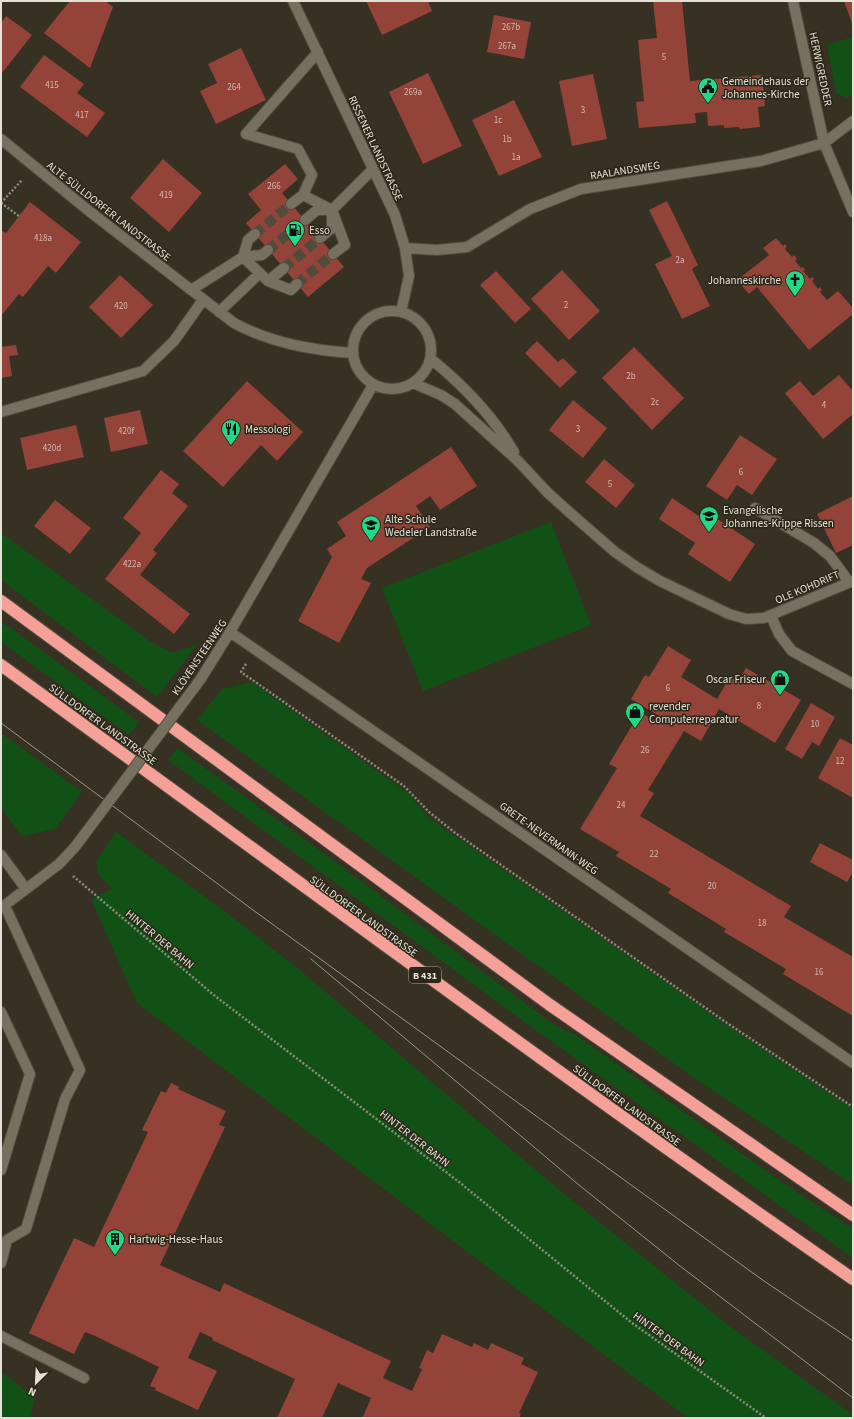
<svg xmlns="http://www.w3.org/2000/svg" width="854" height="1419" font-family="'Source Sans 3',sans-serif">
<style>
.green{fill:#125116}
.building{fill:#944339}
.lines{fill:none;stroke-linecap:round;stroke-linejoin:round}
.minor-tunnel{stroke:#504b3d;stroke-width:10;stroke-dasharray:10 5;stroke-linecap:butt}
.minor-casing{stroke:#514d40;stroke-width:12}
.highway-casing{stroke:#514d40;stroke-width:14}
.path{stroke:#8f8b7f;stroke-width:2.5;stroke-dasharray:2 2;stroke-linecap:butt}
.minor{stroke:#767060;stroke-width:10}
.highway{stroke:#f5a198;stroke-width:12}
.tram{stroke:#989488;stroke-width:1}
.minor-bridge-casing{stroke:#514d40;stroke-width:12;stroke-linecap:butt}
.minor-bridge{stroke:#767060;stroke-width:10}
.labels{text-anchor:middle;stroke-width:3;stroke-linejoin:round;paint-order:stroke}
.number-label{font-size:9px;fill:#d0bab0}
.shield{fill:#2c2719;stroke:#ada99f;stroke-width:1}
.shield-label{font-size:10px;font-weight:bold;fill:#e4e1d8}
.street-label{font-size:11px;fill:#e4e1d8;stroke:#2c2719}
.poi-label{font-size:11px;fill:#e4e1d8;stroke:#2c2719;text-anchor:start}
</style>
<rect width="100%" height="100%" fill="#363122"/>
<path class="green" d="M853,37V93L847,98L836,93L827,45Z
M551,522L591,625L423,691L382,588Z
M1,533L151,642L172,653L197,645L157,697L1,580Z
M1,621L139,722L129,735L1,642Z
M252,682L408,793L429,818L743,1036L853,1109V1185L690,1075L197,720L222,689Z
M1,733L82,792L55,829L22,836L1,808Z
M177,748L296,833L557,1027L575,1034L780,1181L853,1229V1258L530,1026L168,760Z
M116,832L224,911L295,966L564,1194L728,1325L853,1415V1418H688L137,1003L91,899L112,889L98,874L96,861Z
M1,1372L35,1398L30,1418H1Z"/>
<path class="building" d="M70,1H105L113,7L90,68L44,33Z
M366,1H428L432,11L382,35Z
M653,1H682L690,81L762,75L765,106L758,107L760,127L740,129L739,127L724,128V125L708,126L707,112L695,113L696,123L639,128L636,102L644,101L638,40L657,38Z
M844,1H853V26Z
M494,15L531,22L524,59L487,52Z
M6,16L32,35L2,73L1,72V23Z
M241,48L266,100L216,124L200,91L217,83L208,64Z
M44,55L84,84L77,93L105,113L87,137L20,87Z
M428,73L462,146L423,164L389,92Z
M593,74L607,139L572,146L559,81Z
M514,100L542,157L499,176L472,120Z
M163,159L202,193L169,232L130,198Z
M285,164L298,179L282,193L344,267L308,297L246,223L261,210L248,194Z
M667,201L698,265L692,269L710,306L682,319L655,264L672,256L649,210Z
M30,202L81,242L56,273L48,266L23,297L19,294L1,316V230L6,233Z
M776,238L783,246L785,244L787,247L785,249L792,257L794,255L797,259L795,261L801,268L803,267L805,270L803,271L810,279L812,277L814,279L812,281L818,289L820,287L822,290L820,292L827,300L838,291L853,308V314L809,350L757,287L749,294L737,280L769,255L763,248Z
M562,270L600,311L569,340L531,299Z
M496,271L531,309L515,323L480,285Z
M120,275L153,305L121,338L89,307Z
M537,341L558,362L563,358L577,372L560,388L525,353Z
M16,345L18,355L9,356L12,376L1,378V347Z
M634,347L684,398L652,430L602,378Z
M839,375L853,391V414L823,439L785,393L800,381L813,396Z
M247,381L303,432L277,461L261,445L223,487L183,451Z
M573,400L607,428L583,458L549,430Z
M140,410L148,444L111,452L104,418Z
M76,425L84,457L27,470L20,438Z
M740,435L777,459L752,495L737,485L727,500L706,486Z
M451,447L477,486L440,510L430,496L416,506L430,527L367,568L361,579L371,583L339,643L298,621L332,557L327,549L346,536L337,522Z
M604,459L635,485L616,508L585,482Z
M161,470L179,484L172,493L188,506L153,550L157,553L140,575L190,614L174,634L105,579L141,533L123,518Z
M853,496V545L836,553L817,514Z
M672,498L709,523L713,516L755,544L730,582L688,554L695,543L659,519Z
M55,500L91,528L70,554L34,526Z
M668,646L691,660L681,677L717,699L730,677L738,682L746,668L801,700L775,743L719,709L701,741L684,731L648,790L654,793L640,816L791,906L784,917L853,957V1016L783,974L786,969L724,932L726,929L668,893L671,889L616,856L619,852L580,829L617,768L609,764L640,712L658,723L661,717L631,699L645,675L649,677Z
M811,703L835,717L819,746L812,742L802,759L785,749Z
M840,738L853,745V798L818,778Z
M820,843L853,860V872L847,882L810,862Z
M171,1083L179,1087L178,1089L226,1111L219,1125L225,1127L160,1265L220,1292L224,1283L391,1361L383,1378L412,1391L422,1369L419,1368L427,1350L433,1353L442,1334L472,1347L474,1343L488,1350L491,1343L524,1358L521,1364L538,1372L519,1413L521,1414L519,1418H365L363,1417L371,1398L338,1383L322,1418H277L295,1379L212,1340L213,1338L200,1332L188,1358L217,1371L198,1410L155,1390L156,1388L150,1386L159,1367L95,1336L85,1332L74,1354L29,1333L74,1238L94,1247L148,1132L142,1130L161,1091L166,1093Z"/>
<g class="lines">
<path class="minor-tunnel" d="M255,234L291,204
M268,250L305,220
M284,268L320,238
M297,284L333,254"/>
<g class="minor-casing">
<path id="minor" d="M293,1L395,215L405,248L409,276L401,312
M793,1L824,143L853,212
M1,139L89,211L234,323C271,343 311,350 352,353
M303,195L312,175L298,149L246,134L318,52
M291,204L303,195L332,210L345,245L333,254
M305,220L317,210H330
M320,238L332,228V210L373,169
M405,248L437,250L467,247L530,209L581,189L761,161L824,143L853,121
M243,257L268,281L291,290L297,284
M243,257L248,240L255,234
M268,281L284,268
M191,290L243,257L262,255L268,250
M353 350a39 39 0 1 1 78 0a39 39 0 1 1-78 0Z
M219,312L260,273
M431,359C463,385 493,416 514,452
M413,383L441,395L455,404L518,461L548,493L568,511L615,552L638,568L660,581L729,614L746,619L764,618L853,581
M1,412L143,371L174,341L203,300
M755,508L814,543L830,556L849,582
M771,616L779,634L792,651L853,684
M230,632L853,1063
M200,680L230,632L373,385
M1,855L26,889
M1,908L59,864L75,847
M1,1012L30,1074L1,1170
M1,1263L7,1240L26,1229L65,1099L80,1070L5,906
M1,1336L84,1378"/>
</g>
<g class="highway-casing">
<path id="highway" d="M1,601L550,1005L853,1215
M1,665C285,871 565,1080 853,1279"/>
</g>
<path class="path" d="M1,203L22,180
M1,203L19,216
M246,664L241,672L404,786L429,812L454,832L727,1023L853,1107
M73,876L215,996L459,1182L632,1323L766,1418"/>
<use href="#minor" class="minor"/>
<use href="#highway" class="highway"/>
<path class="tram" d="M1,723L253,910L598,1161L764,1281L853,1341
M311,959L579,1185L680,1266L853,1398"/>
<g class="minor-bridge-casing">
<path id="minor-bridge" d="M75,847L200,680"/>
</g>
<use href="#minor-bridge" class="minor-bridge"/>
</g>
<defs>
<g id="civic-pin" transform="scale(1)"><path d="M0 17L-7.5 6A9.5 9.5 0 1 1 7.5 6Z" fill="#23d886" stroke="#2c2719"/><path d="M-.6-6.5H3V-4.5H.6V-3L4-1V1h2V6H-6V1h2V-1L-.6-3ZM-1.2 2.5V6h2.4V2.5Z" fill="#111"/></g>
<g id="fuel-pin" transform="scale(1)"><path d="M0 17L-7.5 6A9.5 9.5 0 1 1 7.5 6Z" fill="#23d886" stroke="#2c2719"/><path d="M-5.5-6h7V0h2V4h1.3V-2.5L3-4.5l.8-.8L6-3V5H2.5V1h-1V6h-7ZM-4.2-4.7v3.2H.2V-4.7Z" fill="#111"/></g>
<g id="church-pin" transform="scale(1)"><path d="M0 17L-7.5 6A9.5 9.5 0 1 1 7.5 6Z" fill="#23d886" stroke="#2c2719"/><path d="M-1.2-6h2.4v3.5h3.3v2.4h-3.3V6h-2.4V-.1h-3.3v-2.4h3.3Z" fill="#111"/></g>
<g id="restaurant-pin" transform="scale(1)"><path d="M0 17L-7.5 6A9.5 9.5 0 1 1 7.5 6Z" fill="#23d886" stroke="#2c2719"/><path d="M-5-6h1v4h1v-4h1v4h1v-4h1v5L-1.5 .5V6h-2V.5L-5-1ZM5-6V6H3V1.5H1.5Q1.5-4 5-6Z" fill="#111"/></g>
<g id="school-pin" transform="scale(1)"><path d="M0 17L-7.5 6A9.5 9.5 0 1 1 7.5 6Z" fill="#23d886" stroke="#2c2719"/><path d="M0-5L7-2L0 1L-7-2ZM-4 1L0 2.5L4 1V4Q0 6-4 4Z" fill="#111"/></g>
<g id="shop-pin" transform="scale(1)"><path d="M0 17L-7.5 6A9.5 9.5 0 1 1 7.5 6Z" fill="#23d886" stroke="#2c2719"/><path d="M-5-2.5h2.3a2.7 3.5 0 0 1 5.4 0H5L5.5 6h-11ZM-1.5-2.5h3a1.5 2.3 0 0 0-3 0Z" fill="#111"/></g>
<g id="building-pin" transform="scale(1)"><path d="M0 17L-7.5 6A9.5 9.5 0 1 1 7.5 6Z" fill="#23d886" stroke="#2c2719"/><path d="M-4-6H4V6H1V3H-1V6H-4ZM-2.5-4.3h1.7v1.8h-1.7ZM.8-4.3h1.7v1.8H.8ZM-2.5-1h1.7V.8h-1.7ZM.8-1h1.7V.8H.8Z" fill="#111"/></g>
</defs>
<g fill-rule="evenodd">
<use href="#civic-pin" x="708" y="87"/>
<use href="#fuel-pin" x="295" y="230"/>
<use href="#church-pin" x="795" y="280"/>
<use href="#restaurant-pin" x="231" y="429"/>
<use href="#school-pin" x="709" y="516"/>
<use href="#school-pin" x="371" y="525"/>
<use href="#shop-pin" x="780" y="679"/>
<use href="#shop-pin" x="635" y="712"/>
<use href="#building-pin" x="115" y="1239"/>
</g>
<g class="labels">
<g class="number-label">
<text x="511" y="30">267b</text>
<text x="507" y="49">267a</text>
<text x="664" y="60">5</text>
<text x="52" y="88">415</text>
<text x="234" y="90">264</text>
<text x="413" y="95">269a</text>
<text x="583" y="113">3</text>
<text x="82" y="118">417</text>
<text x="498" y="123">1c</text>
<text x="507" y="142">1b</text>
<text x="516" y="160">1a</text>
<text x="274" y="189">266</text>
<text x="166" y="198">419</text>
<text x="43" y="241">418a</text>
<text x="680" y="263">2a</text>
<text x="566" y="308">2</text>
<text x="121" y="309">420</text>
<text x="631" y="379">2b</text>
<text x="655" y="405">2c</text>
<text x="824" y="408">4</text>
<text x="578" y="432">3</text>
<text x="126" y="434">420f</text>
<text x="52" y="451">420d</text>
<text x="741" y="475">6</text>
<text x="610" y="487">5</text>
<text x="132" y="567">422a</text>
<text x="668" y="691">6</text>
<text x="759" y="709">8</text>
<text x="815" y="727">10</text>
<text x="645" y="753">26</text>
<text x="840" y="764">12</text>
<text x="621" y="808">24</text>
<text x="654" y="857">22</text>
<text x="712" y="889">20</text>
<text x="762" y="926">18</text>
<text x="819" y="975">16</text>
</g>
<rect class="shield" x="409" y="967" width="32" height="16" rx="3"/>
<g class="shield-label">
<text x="425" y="979">B 431</text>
</g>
<g class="street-label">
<text transform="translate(821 69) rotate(78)" y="4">HERWIGREDDER</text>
<text transform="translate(376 148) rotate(65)" y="4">RISSENER LANDSTRASSE</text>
<text transform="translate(625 170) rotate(-9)" y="4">RAALANDSWEG</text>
<text transform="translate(109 211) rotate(38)" y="4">ALTE SÜLLDORFER LANDSTRASSE</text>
<text transform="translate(807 587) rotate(-23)" y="4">OLE KOHDRIFT</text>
<text transform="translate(199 657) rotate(-56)" y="4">KLÖVENSTEENWEG</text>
<text transform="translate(103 724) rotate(36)" y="4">SÜLLDORFER LANDSTRASSE</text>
<text transform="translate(549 838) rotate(35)" y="4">GRETE-NEVERMANN-WEG</text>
<text transform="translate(364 916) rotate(36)" y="4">SÜLLDORFER LANDSTRASSE</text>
<text transform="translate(160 939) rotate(40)" y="4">HINTER DER BAHN</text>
<text transform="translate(627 1105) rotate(36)" y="4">SÜLLDORFER LANDSTRASSE</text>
<text transform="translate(415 1138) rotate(38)" y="4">HINTER DER BAHN</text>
<text transform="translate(669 1339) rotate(36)" y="4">HINTER DER BAHN</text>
</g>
<g class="poi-label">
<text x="722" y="85">Gemeindehaus der<tspan x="722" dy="13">Johannes-Kirche</tspan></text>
<text x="309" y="234">Esso</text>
<text x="781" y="284" text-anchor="end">Johanneskirche</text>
<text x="245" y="433">Messologi</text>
<text x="723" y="514">Evangelische<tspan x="723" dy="13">Johannes-Krippe Rissen</tspan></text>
<text x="385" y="523">Alte Schule<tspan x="385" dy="13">Wedeler Landstraße</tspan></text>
<text x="766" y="683" text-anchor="end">Oscar Friseur</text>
<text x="649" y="710">revender<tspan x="649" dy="13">Computerreparatur</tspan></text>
<text x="129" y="1243">Hartwig-Hesse-Haus</text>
</g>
</g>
<rect width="854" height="1419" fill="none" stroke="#e4e1d8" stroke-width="4"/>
<g transform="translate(36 1383) rotate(204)" stroke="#2c2719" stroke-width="3" paint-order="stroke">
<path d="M0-3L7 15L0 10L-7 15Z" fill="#e4e1d8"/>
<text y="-6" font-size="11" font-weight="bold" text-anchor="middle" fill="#e4e1d8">N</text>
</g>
</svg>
